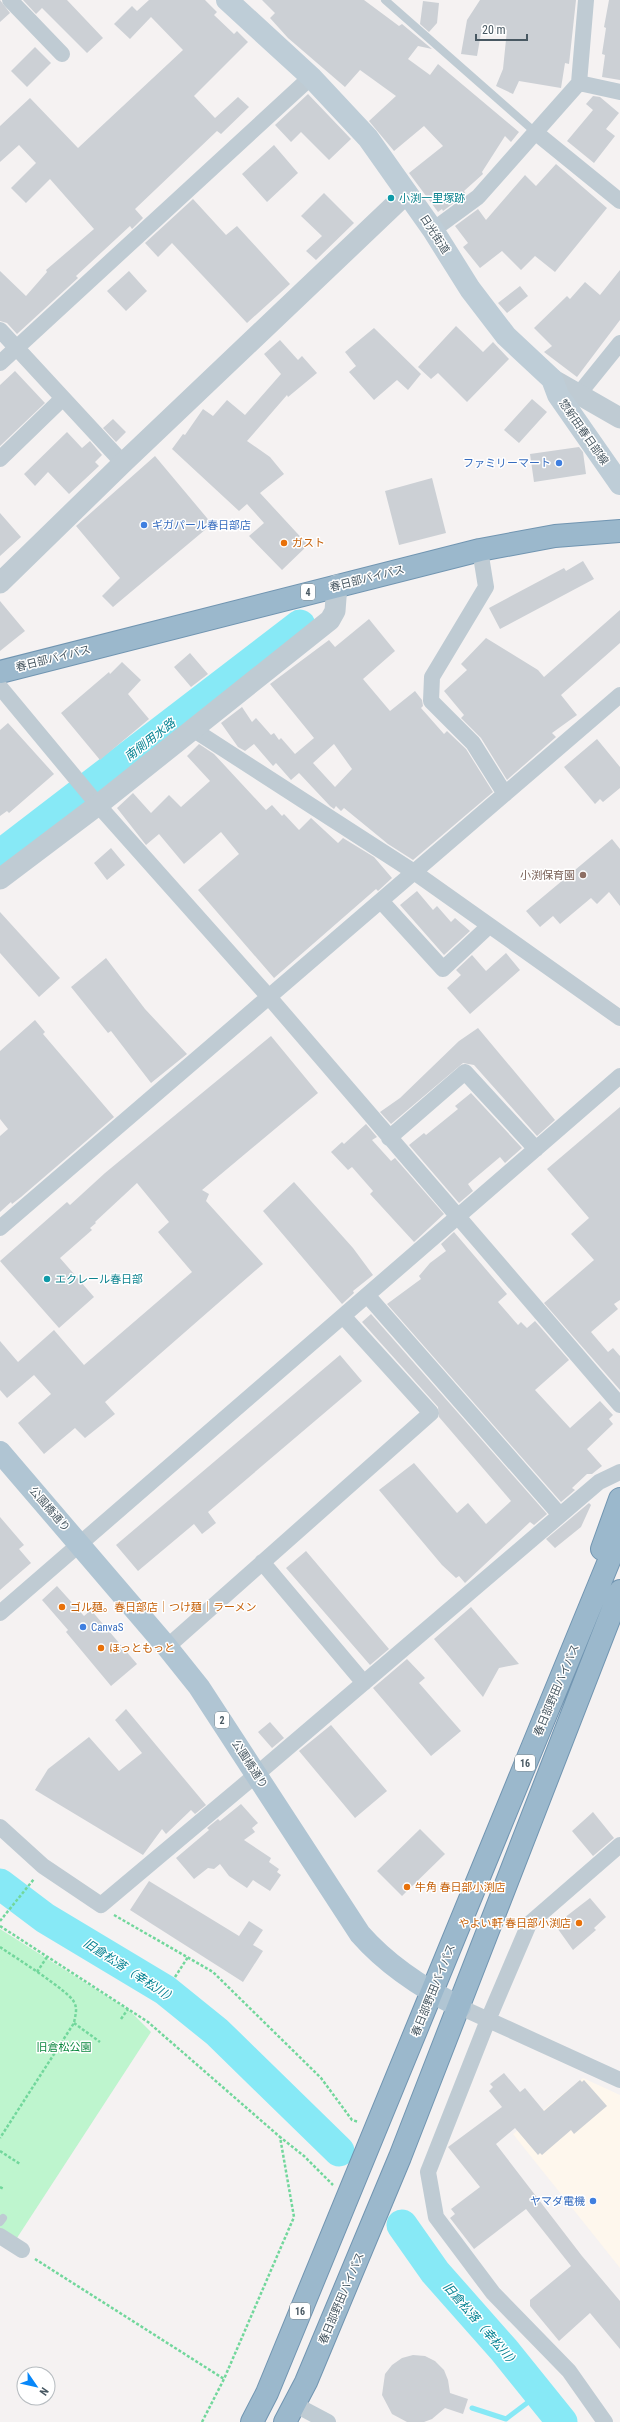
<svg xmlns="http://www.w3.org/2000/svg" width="620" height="2422" font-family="'Roboto Condensed','Noto Sans JP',sans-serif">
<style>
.commercial{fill:#fef7ed}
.green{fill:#bef5ce}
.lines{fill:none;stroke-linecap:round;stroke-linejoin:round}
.stream{stroke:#87e9f6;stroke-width:5}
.river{stroke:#87e9f6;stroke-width:31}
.building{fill:#ccd0d5;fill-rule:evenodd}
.trunk-casing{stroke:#7195b1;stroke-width:24}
.path{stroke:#72d79c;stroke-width:2.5;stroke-dasharray:3 2;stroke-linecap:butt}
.service{stroke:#bfcbd3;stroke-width:8}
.minor{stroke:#bfcbd3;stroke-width:16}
.tertiary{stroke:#bfcbd3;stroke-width:21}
.secondary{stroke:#becdd7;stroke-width:22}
.primary{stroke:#b0c5d3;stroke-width:22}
.trunk{stroke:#9bb8cc;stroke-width:22}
.culture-dot{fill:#0f9aa8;stroke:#fff;stroke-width:1.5}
.shop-dot{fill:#3f7fe0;stroke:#fff;stroke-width:1.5}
.food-dot{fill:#e8710a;stroke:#fff;stroke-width:1.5}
.education-dot{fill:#8d6e63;stroke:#fff;stroke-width:1.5}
.labels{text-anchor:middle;stroke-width:3;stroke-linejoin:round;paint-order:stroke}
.shield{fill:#fff;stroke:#7f8a91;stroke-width:1}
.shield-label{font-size:10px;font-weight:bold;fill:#485862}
.culture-label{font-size:11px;fill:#0d838f;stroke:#fff;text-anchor:start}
.street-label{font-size:11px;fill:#485862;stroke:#fff}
.shop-label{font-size:11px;fill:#366cbe;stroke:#fff;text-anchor:end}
.food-label{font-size:11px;fill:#c56008;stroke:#fff;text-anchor:start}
.education-label{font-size:11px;fill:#785e54;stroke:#fff;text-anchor:end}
.park-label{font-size:11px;fill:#0d8840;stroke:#fff}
.water-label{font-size:12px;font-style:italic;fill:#048292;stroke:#fff}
</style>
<rect width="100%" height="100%" fill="#f5f2f2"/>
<path class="commercial" d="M583,2078L620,2095V2268L513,2134Z"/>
<path class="green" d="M0,1929L130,2011L151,2032L15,2241L0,2231Z"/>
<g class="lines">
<path class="stream" d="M472,2408L506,2419L539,2394"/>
<path class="river" d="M0,855L300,625
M0,1884L45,1918L165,1990L217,2032L339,2151
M402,2225L435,2272L504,2350L562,2422"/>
</g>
<path class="building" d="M0,0L10,13L0,22Z
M23,0H67L103,38L87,53L42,8L36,14Z
M149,0H205L217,12L214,15L234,34L237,31L248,42L194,96L215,118L238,97L249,107L221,134L217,131L135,209L143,218L132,229L130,226L76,276L78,278L17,334L7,323L0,321V271L26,296L47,272L46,270L94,229L50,179L26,203L11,188L36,163L19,145L0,162V126L30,98L78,148L183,50L151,17L130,39L114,24L132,6L137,11Z
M262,0H364L399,26L402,24L432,49L418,46L408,59L430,75L438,64L519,132L511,142L505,136L482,172L483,174L464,191L466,194L443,211L442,209L438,212L409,173L443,146L424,126L394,151L369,121L396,96L360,70L345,87L288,38L270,18L275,13Z
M480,0H576L569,64L565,63L561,88L519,81L513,94L496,86L503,69L507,30L482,28L477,56L461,54L467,20Z
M609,0H620V80L602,77L605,55L602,54L606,28L604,27Z
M423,1L439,3L437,23L429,32L420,24Z
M35,47L51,63L27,87L11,71Z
M308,94L351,139L329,160L301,132L291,142L275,125Z
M593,96L600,97L619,113L606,129L615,136L594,163L567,141L593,110L586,104Z
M274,145L298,173L267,202L242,174Z
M556,164L607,208L555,272L535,256L521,270L502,251L480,268L463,247L468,243L455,226L478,209L486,220L525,175L536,186Z
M324,193L354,223L316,260L306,251L322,236L301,216Z
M193,199L226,235L237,226L290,284L247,323L172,243L158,257L145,243Z
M620,270V320L577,377L544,352L552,346L534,328L567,296L570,299L585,282L600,295Z
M129,271L147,291L126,311L107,291Z
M520,286L528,296L507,313L498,303Z
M456,326L483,352L493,342L509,359L467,402L438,373L431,379L418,367Z
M374,328L421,374L408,390L397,380L374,400L349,372L356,366L345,352Z
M280,340L298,360L302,356L317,373L288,397L287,395L247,441L270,457L284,474L260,493L308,545L282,570L249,536L264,523L247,504L239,511L172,449L183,434L185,435L203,409L213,416L227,400L245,415L281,374L264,354Z
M15,371L45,403L0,446V385Z
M532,399L547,412L519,443L504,430Z
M113,419L126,432L116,442L103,428Z
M67,432L82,448L90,441L102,455L95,462L99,466L69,494L48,472L35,486L24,474Z
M579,447L583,452L586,474L534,482L530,454Z
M155,456L212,524L113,607L102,596L120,578L76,526Z
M432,478L446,533L399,545L385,491Z
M0,513L21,537L0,556Z
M583,561L594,579L500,629L489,608L564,568L566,571Z
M0,601L25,631L0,651Z
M620,610V643L561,695L577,715L552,733L556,737L507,780L481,738L461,718L464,715L444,691L467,670L461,664L486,638L538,670L544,677Z
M369,619L395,651L363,679L390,711L415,691L422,700L423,706L421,708L444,734L447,731L466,749L493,792L413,860L388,844L344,808L341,811L336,806L334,809L330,806L299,773L291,780L276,763L273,766L254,744L245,751L238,747L221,723L242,707L252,722L256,718L271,735L274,733L279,740L281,738L295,754L314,738L270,684L329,640L335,647ZM334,744L352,769L335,787L313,763Z
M190,653L208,674L191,687L174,667Z
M122,662L141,680L128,694L149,719L100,760L61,713L109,672L110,674Z
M8,723L54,774L9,813L7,811L0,816V730Z
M597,739L620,767V788L603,802L600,799L595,804L564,767Z
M199,744L214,754L266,810L272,805L282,816L284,814L299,830L311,818L338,843L343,838L374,857L392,878L378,891L376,889L274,978L198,890L239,854L221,832L184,864L159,834L146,845L117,808L133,793L151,813L169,795L181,807L210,781L187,756Z
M612,839L620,849V906L609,892L597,904L591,898L560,924L553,916L540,927L526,911Z
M111,848L125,865L107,880L94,863Z
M417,891L433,910L437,906L451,922L455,918L470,931L444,955L400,905Z
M0,912L60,978L39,997L0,953Z
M506,953L520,970L470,1014L447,988L461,975L456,970L472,955L486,971Z
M106,958L145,1009L187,1054L151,1083L111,1031L108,1033L71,987Z
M35,1020L45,1032L43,1034L114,1117L21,1197L12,1204L11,1202L0,1212V1136L8,1129L0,1119V1051Z
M478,1028L555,1120L537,1136L474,1065L463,1063L391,1124L380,1112L400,1098L459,1041Z
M271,1036L318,1093L202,1190L209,1194L206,1201L263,1264L105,1402L115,1414L85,1438L75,1428L44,1454L18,1423L51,1394L34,1375L7,1398L0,1390V1341L18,1362L54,1330L84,1365L192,1272L158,1232L169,1222L137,1183L95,1222L96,1223L90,1228L92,1230L60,1258L94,1297L59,1328L0,1261L67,1202L70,1205L105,1173Z
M471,1093L522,1148L505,1163L500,1157L468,1184L473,1191L459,1203L409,1145L424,1133L426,1135L458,1109L455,1106Z
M620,1107V1300L614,1304L618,1309L591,1332L608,1352L613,1348L620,1356V1390L544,1303L594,1260L571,1234L589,1218L547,1169Z
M366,1124L377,1137L372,1140L391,1161L395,1158L444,1214L414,1242L370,1194L373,1191L352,1167L348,1170L331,1152L342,1142L344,1144Z
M294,1182L353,1248L373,1275L353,1291L354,1293L342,1304L263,1211Z
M454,1232L507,1294L498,1302L518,1325L521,1322L527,1328L535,1321L569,1360L535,1390L570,1428L600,1401L613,1415L609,1419L613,1424L587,1449L602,1466L592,1474H587L572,1488L575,1490L561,1502L387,1304L421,1279L419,1276L430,1263L446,1251L441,1244Z
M371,1314L547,1514L534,1525L530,1522L465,1583L459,1576L456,1578L442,1565L379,1490L414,1463L457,1513L468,1503L486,1524L511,1501L439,1417L438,1407L362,1322Z
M340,1355L362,1381L208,1512L216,1523L202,1534L194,1524L138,1571L116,1545Z
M589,1503L591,1505L581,1527L555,1548L546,1539Z
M0,1517L24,1545L19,1549L31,1563L0,1590Z
M306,1551L389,1649L370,1665L286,1568Z
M57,1586L84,1616L91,1610L137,1664L111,1686L66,1632L68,1630L42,1600Z
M471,1607L519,1664L499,1668L483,1697L434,1639Z
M407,1659L425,1678L419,1683L461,1731L431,1756L373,1688Z
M126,1709L206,1805L195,1814L191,1810L166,1834L162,1829L143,1855L35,1790L48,1769L89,1737L119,1771L142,1753L115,1720Z
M270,1722L284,1738L272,1748L258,1732Z
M331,1725L387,1791L355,1818L299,1751Z
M241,1804L258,1823L252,1828L255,1832L244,1840L271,1858L269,1862L279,1869L277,1872L281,1875L270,1891L253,1880L247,1888L229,1876L220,1864L214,1869L208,1868L194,1879L176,1858L209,1830L207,1828L218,1819L220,1821Z
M593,1812L614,1838L593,1856L572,1831Z
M420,1829L445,1854L402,1896L377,1871Z
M149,1881L239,1936L249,1921L263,1930L253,1945L263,1951L243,1982L130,1910Z
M590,1898L606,1917L594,1928L596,1930L573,1950L555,1925Z
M504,2073L520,2092L525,2088L544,2111L580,2080L582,2082L584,2080L607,2106L574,2134L571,2130L542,2155L540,2153L538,2155L515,2128L496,2144L582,2256L620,2301V2349L590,2313L559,2341L530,2306V2300L571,2266L526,2209L474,2249L450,2218L455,2214L451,2209L480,2187L448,2147L502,2107L489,2091L493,2087L490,2084Z
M413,2355L425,2356L435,2361L444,2370L448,2380L450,2393L468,2399L463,2414L445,2408L432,2419L424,2422H407L392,2414L382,2395L385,2374L392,2365L402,2358Z"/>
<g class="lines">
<g class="trunk-casing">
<path id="trunk" d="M0,672L480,550L555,536L620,531
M602,1549L620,1499
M252,2422L267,2393L620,1534
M285,2422L306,2382L400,2157L620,1591"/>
</g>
<path class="path" d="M114,1915L213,1972L321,2078L352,2120L359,2122
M0,1921L34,1879
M0,1926L148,2022L280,2137
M0,1947C13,1956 69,1991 74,2002C78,2009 75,2016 74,2023L0,2138
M37,1972L47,1957
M175,1977L188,1957
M121,2019L128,2009
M74,2023L100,2042
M0,2151L20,2164
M0,2187L4,2189
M35,2259L224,2379
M202,2422L224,2379L294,2217L280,2137L304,2156L333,2185"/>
<path class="service" d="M385,0L535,132
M0,2222L3,2218"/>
<path class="minor" d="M10,0L62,54
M579,83L620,92
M535,132L620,201
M433,230L478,197L579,83L586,0
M0,330L123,463
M0,363L311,77
M578,395L620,343
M0,459L63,398
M480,550L486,587L432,677L431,701L473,743L505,794
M0,687L98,805L269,997L620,1405
M191,728L414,872L620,1018
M381,901L443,969L489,926
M389,1138L465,1072L536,1149
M0,1228L620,695
M367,1295L560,1515
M262,1562L364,1683
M0,1613L620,1076
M167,1647L431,1413L343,1316
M0,1827L43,1866L101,1905L257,1774L599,1482L620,1472
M460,2007L620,2080
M0,2236L22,2250
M294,2404L328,2422
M605,2422L569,2371L493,2293L436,2217L428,2172L488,2020L529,1924L620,1845"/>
<path class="tertiary" d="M552,379L620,418
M0,583L123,463L407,193
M0,879L98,805L330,620L335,611L337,585"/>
<path class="secondary" d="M227,0L311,77L368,138L433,230L470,289L506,336L552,379L558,395L620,484"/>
<path class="primary" d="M0,1452L167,1647L199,1687L360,1934C388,1966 422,1988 460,2007"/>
<use href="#trunk" class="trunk"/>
</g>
<g class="culture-dot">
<circle cx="391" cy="198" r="4"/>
<circle cx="47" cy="1279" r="4"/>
</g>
<g class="shop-dot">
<circle cx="559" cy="463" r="4"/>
<circle cx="144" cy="525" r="4"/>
<circle cx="83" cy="1627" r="4"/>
<circle cx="593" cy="2201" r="4"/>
</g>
<g class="food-dot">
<circle cx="284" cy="543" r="4"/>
<circle cx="62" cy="1607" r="4"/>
<circle cx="101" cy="1648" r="4"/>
<circle cx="407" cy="1887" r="4"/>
<circle cx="579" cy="1923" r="4"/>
</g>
<circle class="education-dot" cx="583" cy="875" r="4"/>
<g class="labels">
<g class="shield">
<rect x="301" y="584" width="14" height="16" rx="3"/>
<rect x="215" y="1712" width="14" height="16" rx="3"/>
<rect x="515" y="1755" width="20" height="16" rx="3"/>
<rect x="290" y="2303" width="20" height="16" rx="3"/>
</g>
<g class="shield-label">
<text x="308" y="596">4</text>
<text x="222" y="1724">2</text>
<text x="525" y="1767">16</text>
<text x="300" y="2315">16</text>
</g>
<g class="culture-label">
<text x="399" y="202">小渕一里塚跡</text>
<text x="55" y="1283">エクレール春日部</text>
</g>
<g class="street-label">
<text transform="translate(435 234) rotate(57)" y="4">日光街道</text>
<text transform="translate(584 432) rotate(55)" y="4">惣新田春日部線</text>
<text transform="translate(367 578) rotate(-14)" y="4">春日部バイパス</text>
<text transform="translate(53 658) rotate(-14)" y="4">春日部バイパス</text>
<text transform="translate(50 1509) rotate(49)" y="4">公園橋通り</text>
<text transform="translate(556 1690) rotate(-67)" y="4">春日部野田バイパス</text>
<text transform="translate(250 1764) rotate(57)" y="4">公園橋通り</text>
<text transform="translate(433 1990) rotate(-68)" y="4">春日部野田バイパス</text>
<text transform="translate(341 2298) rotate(-67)" y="4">春日部野田バイパス</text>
</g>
<g class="shop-label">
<text x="551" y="467">ファミリーマート</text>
<text x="152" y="529" text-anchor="start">ギガパール春日部店</text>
<text x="91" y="1631" text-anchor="start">CanvaS</text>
<text x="585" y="2205">ヤマダ電機</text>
</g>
<g class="food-label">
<text x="292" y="547">ガスト</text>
<text x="70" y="1611">ゴル麺。春日部店｜つけ麺｜ラーメン</text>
<text x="109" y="1652">ほっともっと</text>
<text x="415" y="1891">牛角 春日部小渕店</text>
<text x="571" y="1927" text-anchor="end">やよい軒 春日部小渕店</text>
</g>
<g class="education-label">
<text x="575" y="879">小渕保育園</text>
</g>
<g class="park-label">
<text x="64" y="2051">旧倉松公園</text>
</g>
<g class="water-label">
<text transform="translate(150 740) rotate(-38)" y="4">南側用水路</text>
<text transform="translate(130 1971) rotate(33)" y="4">旧倉松落（幸松川）</text>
<text transform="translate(481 2325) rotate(49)" y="4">旧倉松落（幸松川）</text>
</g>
</g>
<g transform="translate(36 2386) rotate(124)"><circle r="19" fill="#ffffff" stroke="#b6bcc0"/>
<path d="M0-3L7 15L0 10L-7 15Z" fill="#0787f9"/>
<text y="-6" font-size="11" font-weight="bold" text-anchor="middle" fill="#485862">N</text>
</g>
<path d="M476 34v6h51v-6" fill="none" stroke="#485862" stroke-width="2"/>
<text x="482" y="34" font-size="12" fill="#485862" stroke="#ffffff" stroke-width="3" paint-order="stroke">20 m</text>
</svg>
